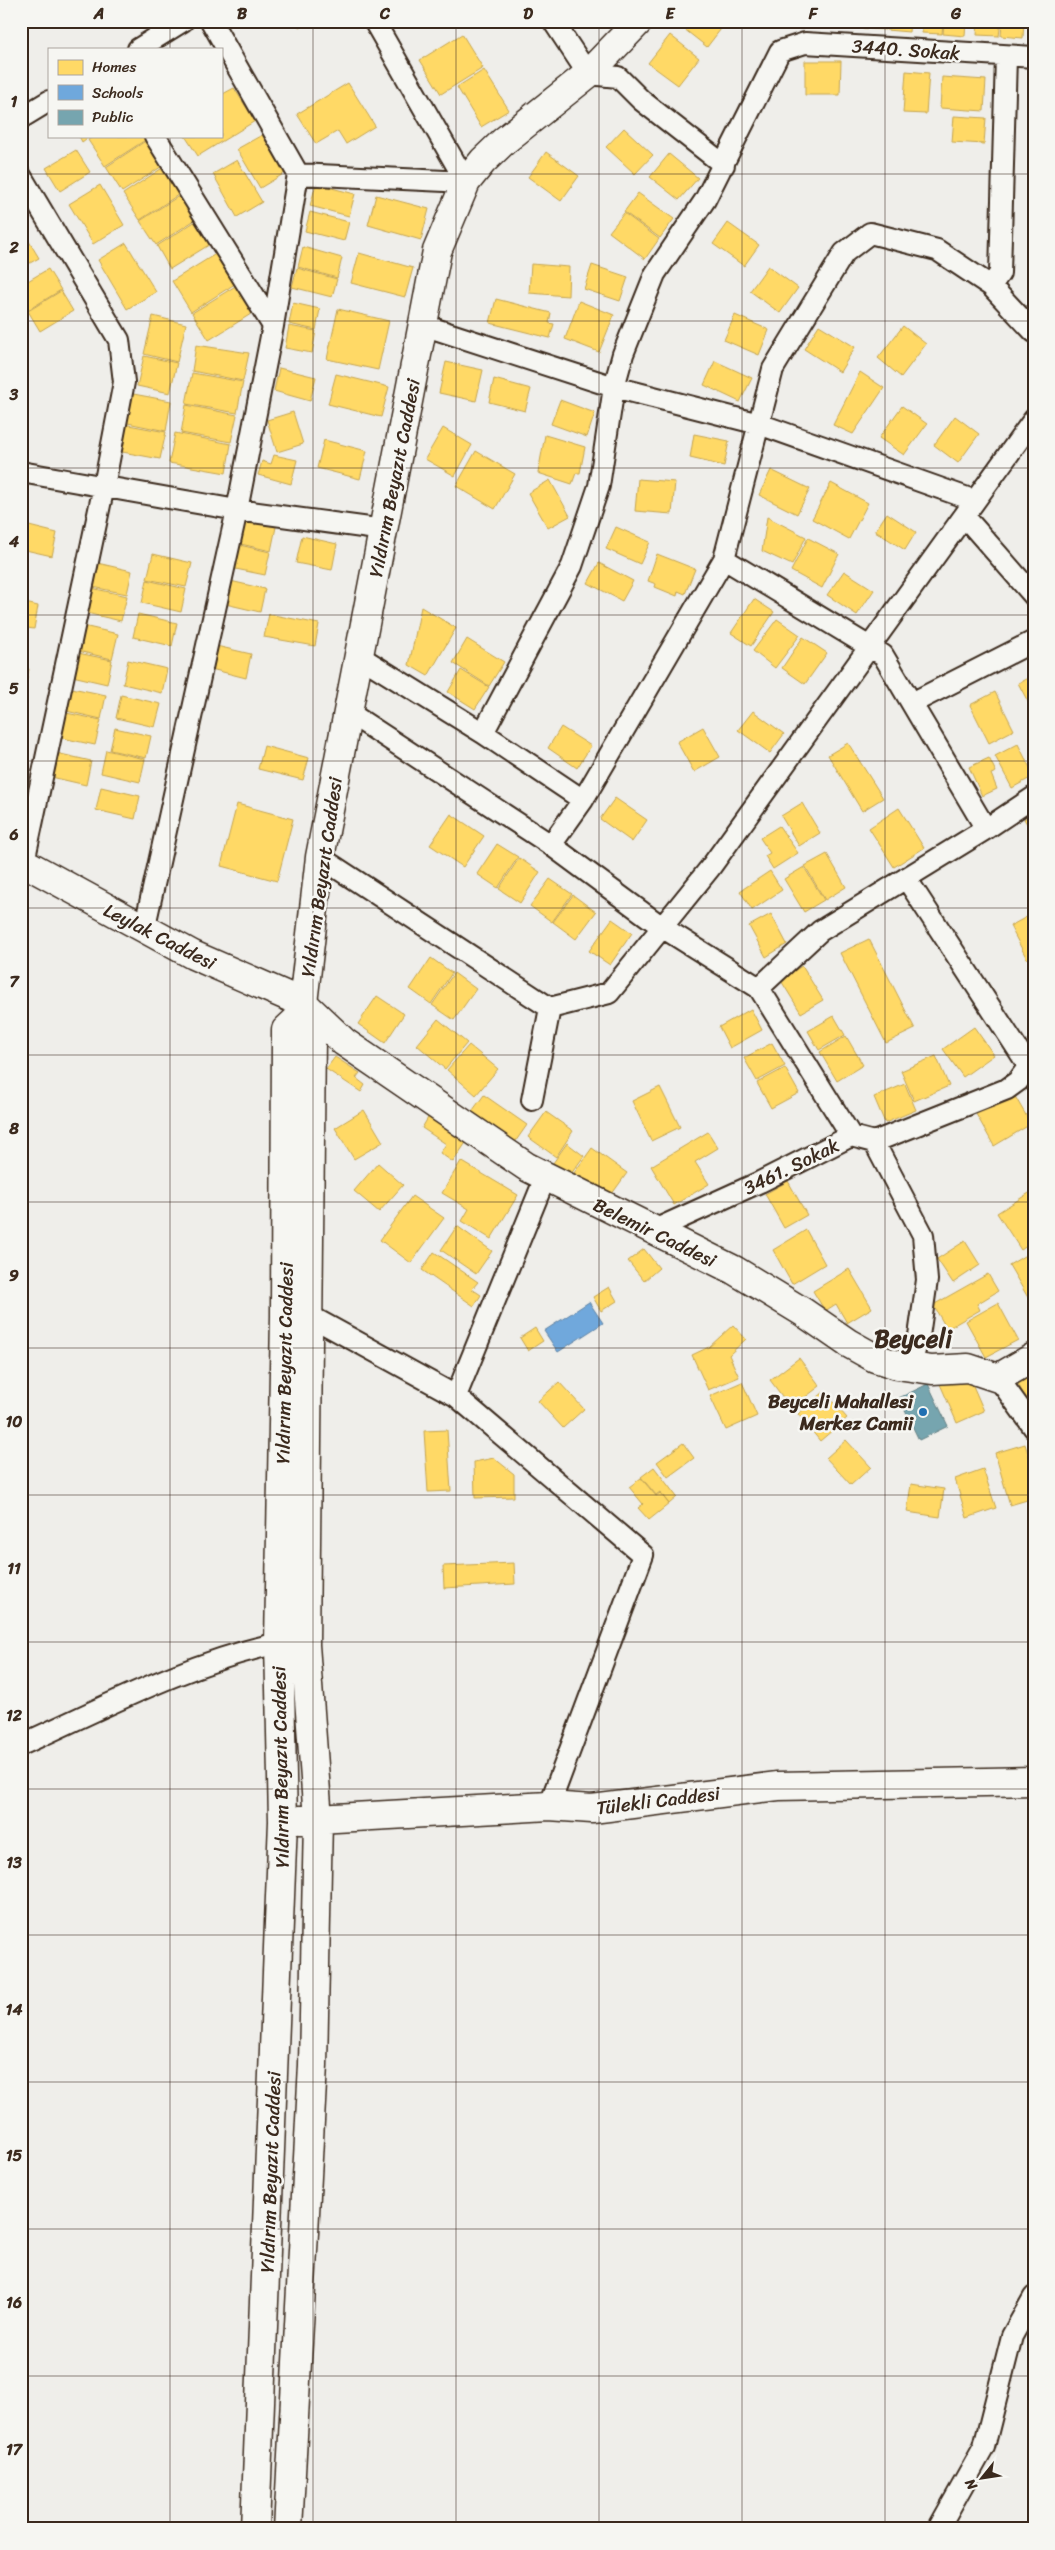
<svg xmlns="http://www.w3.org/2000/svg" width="1055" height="2550" font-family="Sriracha,sans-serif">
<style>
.homes{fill:#ffd966;stroke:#c4a450}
.schools{fill:#6fa8dc;stroke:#5f82a3}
.public{fill:#76a5af;stroke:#648084}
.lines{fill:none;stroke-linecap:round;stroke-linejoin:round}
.street-casing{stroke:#3b2a1e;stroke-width:24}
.secondary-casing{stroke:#3b2a1e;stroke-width:31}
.street{stroke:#f6f6f2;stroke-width:20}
.secondary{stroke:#f6f6f2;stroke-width:28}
.grid{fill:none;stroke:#3b2a1e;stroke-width:1;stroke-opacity:0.55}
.poi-dot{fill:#1f6fb2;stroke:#f6f6f2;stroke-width:2}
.labels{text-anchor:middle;stroke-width:5;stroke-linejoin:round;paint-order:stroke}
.street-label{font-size:19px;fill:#3b2a1e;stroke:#f6f6f2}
.poi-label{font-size:19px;font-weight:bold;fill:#3b2a1e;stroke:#f6f6f2;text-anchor:end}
.district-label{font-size:24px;font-weight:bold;fill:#3b2a1e;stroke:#f6f6f2}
.neatline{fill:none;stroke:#3b2a1e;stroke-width:2}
.grid-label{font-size:16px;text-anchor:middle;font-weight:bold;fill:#3b2a1e}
</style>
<rect width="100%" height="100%" fill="#efeeea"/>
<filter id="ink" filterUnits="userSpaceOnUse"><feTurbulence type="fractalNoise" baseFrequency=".02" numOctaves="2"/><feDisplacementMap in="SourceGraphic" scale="10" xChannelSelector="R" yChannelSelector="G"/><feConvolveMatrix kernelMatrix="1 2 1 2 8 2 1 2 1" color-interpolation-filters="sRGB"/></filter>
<g filter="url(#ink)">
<path class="homes" d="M296,21H309L299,27Z
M682,21H727L707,47L679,25Z
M777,21H799V27L776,26Z
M862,21H886L885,30L861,28Z
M887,21H910L909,32L886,30Z
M923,21H943L942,34L922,33Z
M944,21H966L965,36L943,34Z
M978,21H1001L999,36L977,35Z
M1002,21H1024L1023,38L1001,36Z
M462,34L483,68L441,94L420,60Z
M670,35L699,58L678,85L648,63Z
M805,61H841L840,95H805Z
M484,70L509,110L481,127L457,87Z
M906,71L929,73L926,114L903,113Z
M942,77L986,80L984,111L940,108Z
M348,83L375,126L346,144L338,131L316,144L297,114Z
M234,88L255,121L198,156L185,136H221V95Z
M954,116L986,118L984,144L952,142Z
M624,128L653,155L635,174L606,147Z
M262,135L285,173L260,188L237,149Z
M79,136H90L82,142Z
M94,136H149L150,137L105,166L88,140Z
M150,138L167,163L122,192L106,167Z
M76,150L90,172L60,191L46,168Z
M546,152L579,176L561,201L528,177Z
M669,154L698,178L679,200L650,177Z
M237,160L262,202L237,217L213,174Z
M167,165L184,191L140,220L123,194Z
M1032,183L1034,184V231H1030Z
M316,184L355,194L349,216L310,206Z
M100,185L124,225L93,244L69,204Z
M185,192L201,216L156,245L140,221Z
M638,193L674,219L660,238L624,212Z
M376,195L429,209L421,240L368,225Z
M310,212L349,222L344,241L305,231Z
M624,213L659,239L645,259L609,232Z
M202,217L217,240L170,269L157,246Z
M728,223L759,245L744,266L713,244Z
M27,238L39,258L21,268V242Z
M126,243L156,292L127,309L98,260Z
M303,247L342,258L337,278L298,267Z
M222,250L241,280L191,312L172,281Z
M359,253L413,268L405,297L351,283Z
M531,264L569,267L568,296L529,293Z
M592,265L628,277L620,301L584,289Z
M768,266L798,288L780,313L750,291Z
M297,268L337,279L332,297L292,287Z
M48,269L61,290L28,310L21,299V285Z
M242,282L259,309L209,340L192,313Z
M61,291L73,311L40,331L28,311Z
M496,299L551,313L549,323L554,324L550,338L490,323Z
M579,301L614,315L599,352L565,339Z
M293,303L320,309L316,330L289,324Z
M338,309L389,321L378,370L327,359Z
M735,315L769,330L759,355L724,340Z
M153,316L186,324L177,362L144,354Z
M819,325L855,347L840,372L804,349Z
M289,326L316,331L312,353L285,348Z
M903,326L926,344L901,377L878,358Z
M196,345L249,353L243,381L192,371Z
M144,356L177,363L170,393L137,386Z
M715,361L752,378L740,402L704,385Z
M446,362L483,370L476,401L439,393Z
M279,368L316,377L310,401L274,391Z
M860,372L884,388L853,434L833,425Z
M192,373L243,382L237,413L186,404Z
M336,374L389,387L381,417L328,404Z
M494,379L531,389L525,411L489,402Z
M128,393L171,401L166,431L123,422Z
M560,400L595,413L587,437L551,424Z
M186,405L237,415L231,442L181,433Z
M902,406L927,424L904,455L879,438Z
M293,412L303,444L277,452L267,420Z
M955,416L979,434L958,463L934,445Z
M123,424L166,432L160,459L117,451Z
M443,428L472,445L455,476L425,459Z
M175,433L231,444L226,473L169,463Z
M694,434L729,441L724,466L690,458Z
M545,435L585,447L580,473H576L572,484L538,473Z
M324,440L367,451L360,479L317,468Z
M476,451L515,474L495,509L456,486Z
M274,455L297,460L291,484L258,475L262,461L271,464Z
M771,470L810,489L797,514L759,495Z
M638,479L675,482L672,514L635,511Z
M550,480L570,516L548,528L528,493Z
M831,483L868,503L849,539L812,519Z
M887,513L916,532L905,550L875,531Z
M767,517L806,537L792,565L762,551Z
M237,518L276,527L271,551L232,542Z
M21,524L57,533L52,556L21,549Z
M616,527L650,542L640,564L606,549Z
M302,536L337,544L332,570L296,563Z
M808,538L839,554L822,588L791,571Z
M231,543L270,552L265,575L226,567Z
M153,554L192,563L186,587L147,579Z
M657,554L695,569L685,594L678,591L677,596L655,587L656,584L648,581Z
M93,562L132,571L127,594L88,586Z
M599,563L633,581L622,601L588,583Z
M844,571L874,590L857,615L827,595Z
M147,580L186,589L181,612L142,603Z
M226,580L265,589L260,612L221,603Z
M87,587L127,596L121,621L82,612Z
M754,599L774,612L751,646L731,633Z
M21,602L38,606L34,629L21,627Z
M421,607L456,628L428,676L409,665Z
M138,614L177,623L172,646L133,637Z
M269,614L319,624L315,646L264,637Z
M777,619L800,635L775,668L753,651Z
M79,625L118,634L112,659L74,650Z
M803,637L827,653L805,684L782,668Z
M467,639L504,662L489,686L453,663Z
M212,645L251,654L246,678L207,668Z
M73,652L112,660L107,684L68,675Z
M128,660L167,669L162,693L123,684Z
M21,668L29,669L24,693L21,692Z
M461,670L489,687L475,709L448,692Z
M1034,675V713L1018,683Z
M67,687L106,695L101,719L62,710Z
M995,692L1014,730L989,743L970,705Z
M121,695L161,704L155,727L116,718Z
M753,711L784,734L770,753L738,730Z
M66,713L101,720L95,745L62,738Z
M561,727L591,746L577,768L548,748Z
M703,727L720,757L694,772L677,742Z
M115,728L151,736L146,758L110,750Z
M848,743L883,798L862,811L828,755Z
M1018,744L1034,776L1012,788L995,756Z
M264,746L309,758L303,780L258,769Z
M106,750L145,759L140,782L101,773Z
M52,752L91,761L86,785L47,776Z
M989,758L996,772L991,774L997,789L982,796L969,767Z
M101,787L140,796L135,819L96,810Z
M615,798L647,820L632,842L600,819Z
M802,803L820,833L799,846L781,816Z
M237,804L293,819L277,881L221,866Z
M899,808L924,848L894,867L869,828Z
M1034,813V835L1024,819Z
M451,814L484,836L463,867L430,845Z
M779,826L798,853L773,869L765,856L770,853L760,838Z
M497,844L518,857L498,888L477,874Z
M827,854L846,887L825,900L805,866Z
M519,858L540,872L520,903L499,889Z
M804,867L824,900L804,912L784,879Z
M770,871L782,890L752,910L740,891Z
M550,879L572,894L552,922L530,906Z
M573,895L596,912L576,939L553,922Z
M1034,913V955L1027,959L1010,926Z
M771,914L787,944L766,957L749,926Z
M612,919L632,933L610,965L589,951Z
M869,939L915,1029L886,1043L840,953Z
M431,958L452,973L431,1004L410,989Z
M802,966L823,1000L801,1013L780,979Z
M454,973L476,989L454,1020L432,1005Z
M377,996L404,1014L385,1043L358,1024Z
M751,1009L762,1030L730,1048L719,1027Z
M834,1016L845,1035L819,1050L808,1031Z
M438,1019L467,1043L445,1069L417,1045Z
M974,1027L994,1055L963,1077L943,1049Z
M846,1036L863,1065L837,1081L820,1052Z
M772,1043L785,1066L757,1081L744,1058Z
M469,1045L498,1069L476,1095L447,1070Z
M936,1056L949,1086L914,1101L901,1071Z
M335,1057L360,1073L356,1078L365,1085L361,1092L326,1069Z
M785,1068L799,1093L771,1108L757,1083Z
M1034,1077V1089L1028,1083Z
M905,1084L916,1110L885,1123L874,1097Z
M660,1087L680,1127L651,1141L632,1101Z
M1013,1093L1031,1124L994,1146L976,1114Z
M484,1095L527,1125L513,1145L470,1114Z
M364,1110L383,1142L354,1159L335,1128Z
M546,1112L573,1131L556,1157L528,1137Z
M429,1116L467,1141L453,1162L440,1153L446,1144L422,1128Z
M708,1132L718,1148L695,1162L709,1184L674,1205L651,1166Z
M567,1143L584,1156L568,1178L551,1166Z
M592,1148L627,1173L609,1198L574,1173Z
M461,1161L518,1195L491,1239L462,1221L469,1209L442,1193Z
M378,1163L403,1185L379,1212L354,1191Z
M788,1181L807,1215L784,1228L765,1194Z
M1034,1190V1241L1021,1250L997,1213Z
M412,1196L444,1218L411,1263L380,1240Z
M457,1226L492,1251L476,1274L441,1250Z
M806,1230L825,1264L792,1284L773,1250Z
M965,1241L980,1265L953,1283L937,1259Z
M644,1249L659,1268L644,1281L628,1261Z
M1034,1250V1299L1030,1301L1009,1265Z
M434,1252L478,1282L472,1289L481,1295L474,1306L422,1270Z
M849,1269L872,1308L847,1323L836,1304L825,1311L813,1291Z
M988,1274L998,1291L977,1304L980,1310L947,1329L933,1305Z
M609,1287L617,1301L601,1311L593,1297Z
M998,1303L1018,1340L986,1357L966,1321Z
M733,1325L746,1339L729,1355L739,1377L708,1390L692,1355L709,1347Z
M535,1328L543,1341L528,1351L520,1338Z
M799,1358L820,1386L791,1408L770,1380Z
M1034,1368V1410L1032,1411L1015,1378Z
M967,1372L984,1411L957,1423L940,1384Z
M559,1382L584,1409L563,1428L538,1401Z
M742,1382L757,1416L726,1430L710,1396Z
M824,1392L847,1418L820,1441L798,1414Z
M447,1430L451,1491L428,1492L424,1431Z
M846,1440L871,1467L851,1485L826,1458Z
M683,1443L694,1458L668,1477L657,1462Z
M1025,1444L1034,1472V1498L1010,1505L995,1453Z
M494,1458L514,1474V1497L475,1498L474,1462Z
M654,1467L677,1497L669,1504L660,1492L656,1495L641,1477Z
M983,1469L996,1508L967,1518L955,1479Z
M641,1478L656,1496L660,1493L669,1504L649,1520L638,1508L643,1504L629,1487Z
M911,1484L944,1489L940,1517L907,1512Z
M514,1563L515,1584L444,1588L443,1566Z"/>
<path class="schools" d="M589,1302L603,1323L558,1352L544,1331Z"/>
<path class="public" d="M928,1384L948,1426L919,1440L899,1398Z"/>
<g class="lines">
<g class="street-casing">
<path id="street" d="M374,21L466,182
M553,21L588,74L618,77L641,100L724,165
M138,49L183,21
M21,118L49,101
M155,136L273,326
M298,174L466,182
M21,176L119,340L124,382L104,486L24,862
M991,286L1000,273L1006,56
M423,325L614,387L759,424L973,500
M21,472L237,510L384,530
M965,517L1034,596
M724,559L883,655L986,829
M359,656L483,733L583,800
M912,703L1034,641
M348,712L551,845L662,927L759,988L851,1136
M483,733L572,566L599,486L614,387L623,354L655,274L705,200L780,51L805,43L1034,57
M551,845L583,800L724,559L773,369L844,253L870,233L937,250L991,286L1034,332
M320,857L550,1008L532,1100
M906,878L1028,1065
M144,930L237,510L273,326L298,174L211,21
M759,988L820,931L986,829L1034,797
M550,1008L609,993L710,868L1034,419
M874,1142L923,1235L927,1280L919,1336L910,1368
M652,1231L760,1182L851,1136L874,1142L1007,1089L1018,1081L1034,1059
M310,1316L456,1396L643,1555L549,1806
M998,1378L1034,1428
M456,1396L545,1178
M21,1745C105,1707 189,1662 279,1643
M938,2529L984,2447L1012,2336L1034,2297"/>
</g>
<g class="secondary-casing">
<path id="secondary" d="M21,861L193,955L303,1003L344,1042L527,1167L734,1270L803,1312L848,1343L875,1358L897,1365L932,1370L968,1368L998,1378L1034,1357
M300,1820L549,1806L592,1809L778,1786L1034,1781
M255,2529L283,1821L279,1643L285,1316L286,1030L304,1013
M288,2529L313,2065L318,1819L305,1645L311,1035L304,1013L303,1003L320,857L437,251L466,182L483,161L504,141L588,74L639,21"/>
</g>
<use href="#street" class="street"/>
<use href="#secondary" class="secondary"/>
</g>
</g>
<path class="grid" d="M170,21V49M313,21V2529M456,21V2529M599,21V2529M742,21V2529M885,21V2529M170,136V2529M21,174H1034M21,321H1034M21,468H1034M21,615H1034M21,761H1034M21,908H1034M21,1055H1034M21,1202H1034M21,1348H1034M21,1495H1034M21,1642H1034M21,1789H1034M21,1935H1034M21,2082H1034M21,2229H1034M21,2376H1034"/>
<circle class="poi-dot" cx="923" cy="1412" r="5"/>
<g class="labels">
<g class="street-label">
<text transform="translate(906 49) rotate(4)" y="7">3440. Sokak</text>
<text transform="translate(394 478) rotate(-79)" y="7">Yıldırım Beyazıt Caddesi</text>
<text transform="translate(321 877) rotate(-82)" y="7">Yıldırım Beyazıt Caddesi</text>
<text transform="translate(160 936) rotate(27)" y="7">Leylak Caddesi</text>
<text transform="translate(791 1166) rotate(-26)" y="7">3461. Sokak</text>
<text transform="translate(655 1232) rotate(26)" y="7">Belemir Caddesi</text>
<text transform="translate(284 1363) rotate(-89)" y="7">Yıldırım Beyazıt Caddesi</text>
<text transform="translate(280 1767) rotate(-91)" y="7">Yıldırım Beyazıt Caddesi</text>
<text transform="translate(658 1800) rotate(-7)" y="7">Tülekli Caddesi</text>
<text transform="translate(270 2172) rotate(-88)" y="7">Yıldırım Beyazıt Caddesi</text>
</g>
<g class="poi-label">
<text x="913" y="1408">Beyceli Mahallesi<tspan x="913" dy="22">Merkez Camii</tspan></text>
</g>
<g class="district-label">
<text x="913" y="1347">Beyceli</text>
</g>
</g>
<rect width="1055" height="2550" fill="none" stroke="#f6f6f2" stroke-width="55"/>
<rect x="48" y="48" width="175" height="90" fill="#f6f6f2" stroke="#aba49d"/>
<rect x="58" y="60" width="25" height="15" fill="#ffd966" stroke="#aba49d"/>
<text x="92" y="72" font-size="15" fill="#3b2a1e">Homes</text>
<rect x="58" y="85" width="25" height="15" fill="#6fa8dc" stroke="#aba49d"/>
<text x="92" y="98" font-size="15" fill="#3b2a1e">Schools</text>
<rect x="58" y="110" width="25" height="15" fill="#76a5af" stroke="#aba49d"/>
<text x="92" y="122" font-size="15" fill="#3b2a1e">Public</text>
<g transform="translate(982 2478) rotate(240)" stroke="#f6f6f2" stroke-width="4" paint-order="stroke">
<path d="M0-4L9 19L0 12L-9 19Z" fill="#3b2a1e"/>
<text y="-8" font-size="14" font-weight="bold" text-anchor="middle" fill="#3b2a1e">N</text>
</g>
<rect x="28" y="28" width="1000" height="2494" class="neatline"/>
<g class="grid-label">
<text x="99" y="19">A</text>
<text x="242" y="19">B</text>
<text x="385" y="19">C</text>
<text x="528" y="19">D</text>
<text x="670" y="19">E</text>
<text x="813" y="19">F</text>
<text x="956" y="19">G</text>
<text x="14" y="107">1</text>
<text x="14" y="253">2</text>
<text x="14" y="400">3</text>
<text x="14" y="547">4</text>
<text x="14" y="694">5</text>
<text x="14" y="840">6</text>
<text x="14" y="987">7</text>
<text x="14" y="1134">8</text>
<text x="14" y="1281">9</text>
<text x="14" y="1427">10</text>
<text x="14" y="1574">11</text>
<text x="14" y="1721">12</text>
<text x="14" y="1868">13</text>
<text x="14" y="2015">14</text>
<text x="14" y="2161">15</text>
<text x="14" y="2308">16</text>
<text x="14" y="2455">17</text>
</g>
</svg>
